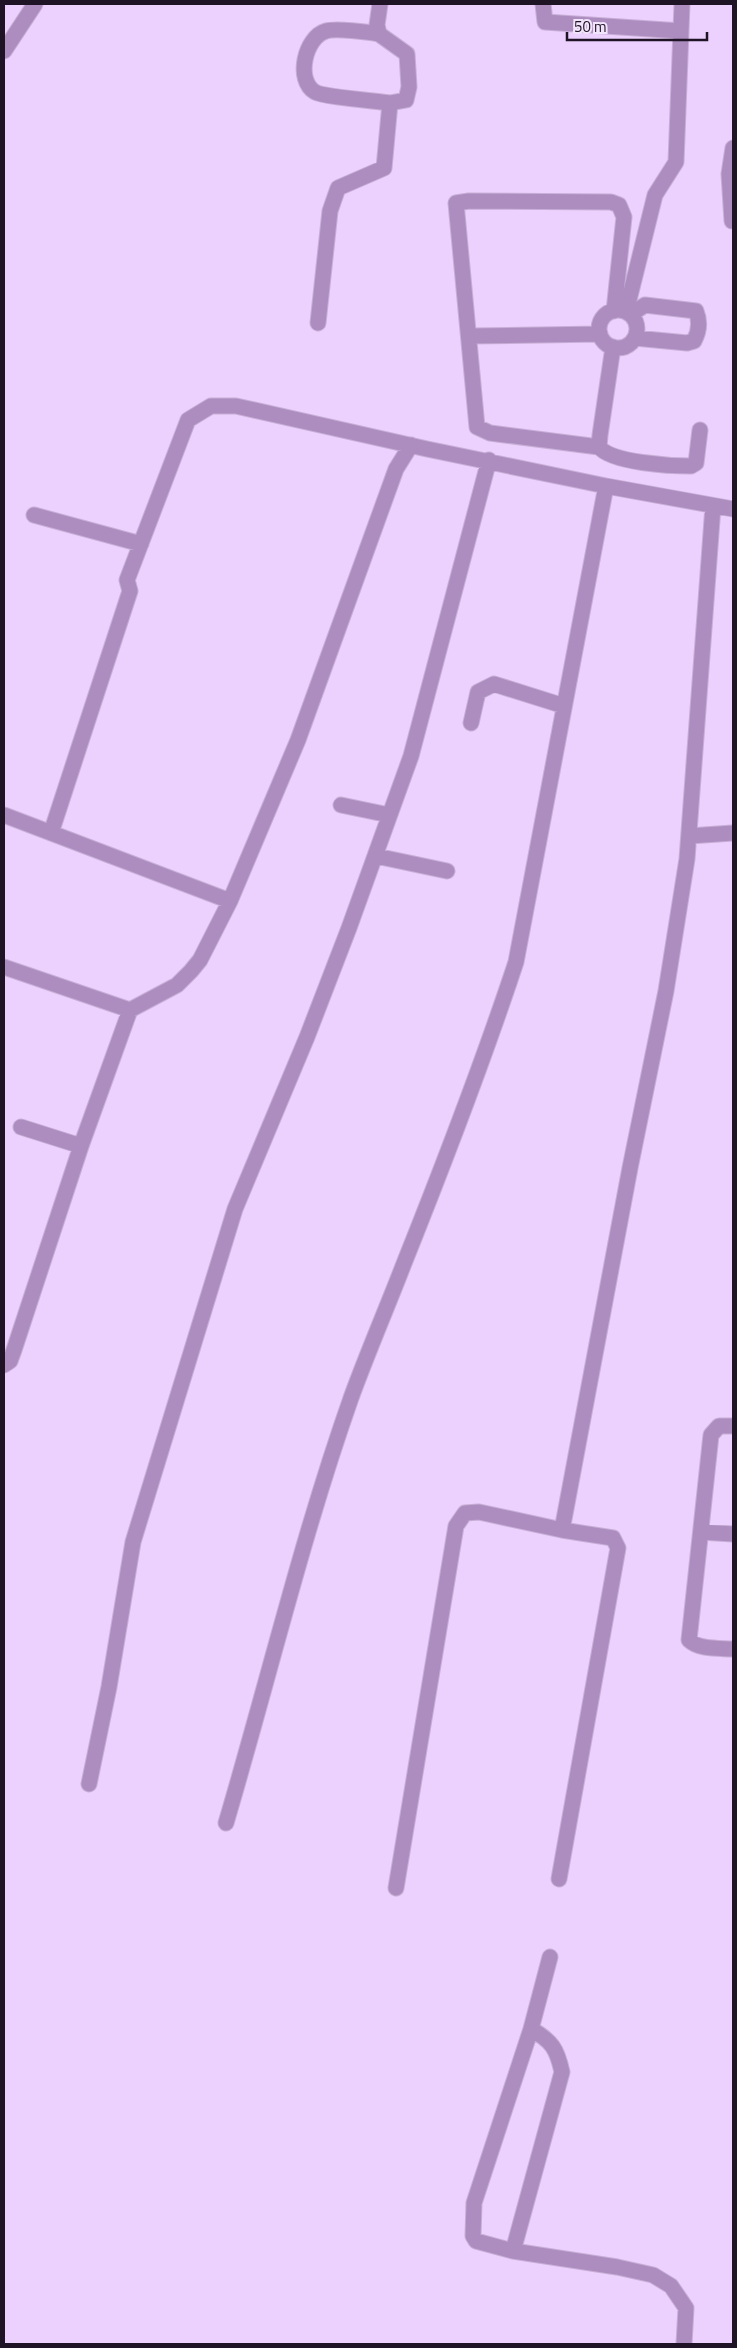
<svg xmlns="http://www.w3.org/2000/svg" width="737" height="2348" font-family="'Titillium Web',sans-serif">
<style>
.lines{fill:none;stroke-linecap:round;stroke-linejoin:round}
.minor-casing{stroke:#c7aed6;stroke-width:17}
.minor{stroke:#ad8cbf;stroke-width:15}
</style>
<rect width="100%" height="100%" fill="#ecd0fd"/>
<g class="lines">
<g class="minor-casing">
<path id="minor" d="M543,4L545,22L681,31
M379,34C368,32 335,28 326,31C305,37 295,80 315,92C323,97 378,101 390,103
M4,51L35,4
M732,221L729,174L733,148
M599 329a19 19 0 1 1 38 0a19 19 0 1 1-38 0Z
M626,312L655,195L676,162L682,4
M631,314L645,305L696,311C700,321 699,332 694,341L687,343L635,338
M318,323L330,211L338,188L384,168L390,103L406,100L409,87L407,54L379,34L377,25L380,4
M470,336L600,334
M613,347L600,435L599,447C612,463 671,466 691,466L696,463L700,430
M599,447L490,433L477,427L456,203L469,201L611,202L619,205L624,217L614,311
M34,515L141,544
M471,723L478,692L494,684L564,706
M341,805L389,815
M4,815L230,901
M51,833L130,591L127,580L188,420L211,406H236L427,449L606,486L733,509
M689,836L733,833
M376,856L447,871
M4,967L130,1010L177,985L191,971L200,960L230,901L298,740L396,469L411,445
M21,1127L81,1146
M4,1365L10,1361L14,1350L81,1146L130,1010
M733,1426H719L711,1435L689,1640C699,1650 720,1648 733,1649
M562,1530L630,1168L666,991L687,859L713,506
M701,1532L733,1534
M89,1784L109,1687L133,1542L235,1209L307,1037L349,928L411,756L489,460
M226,1823C268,1681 302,1537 351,1398C367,1354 386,1310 403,1266C443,1166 482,1065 516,962L606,486
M396,1888L456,1526L465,1513L479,1512L562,1530L613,1538L618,1548L559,1879
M550,1957L531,2029L474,2203L473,2236L476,2241L513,2251L617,2267L653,2275L671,2286L686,2308L684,2344
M513,2251L562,2072C557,2049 552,2041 531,2029"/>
</g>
<use href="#minor" class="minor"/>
</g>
<rect width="737" height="2348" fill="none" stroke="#1f1326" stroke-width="10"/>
<path d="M567 32v8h140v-8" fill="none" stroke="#1f1326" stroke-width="2.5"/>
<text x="574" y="32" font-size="15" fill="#1f1326" stroke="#f2e4fa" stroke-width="4" paint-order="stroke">50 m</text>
</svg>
